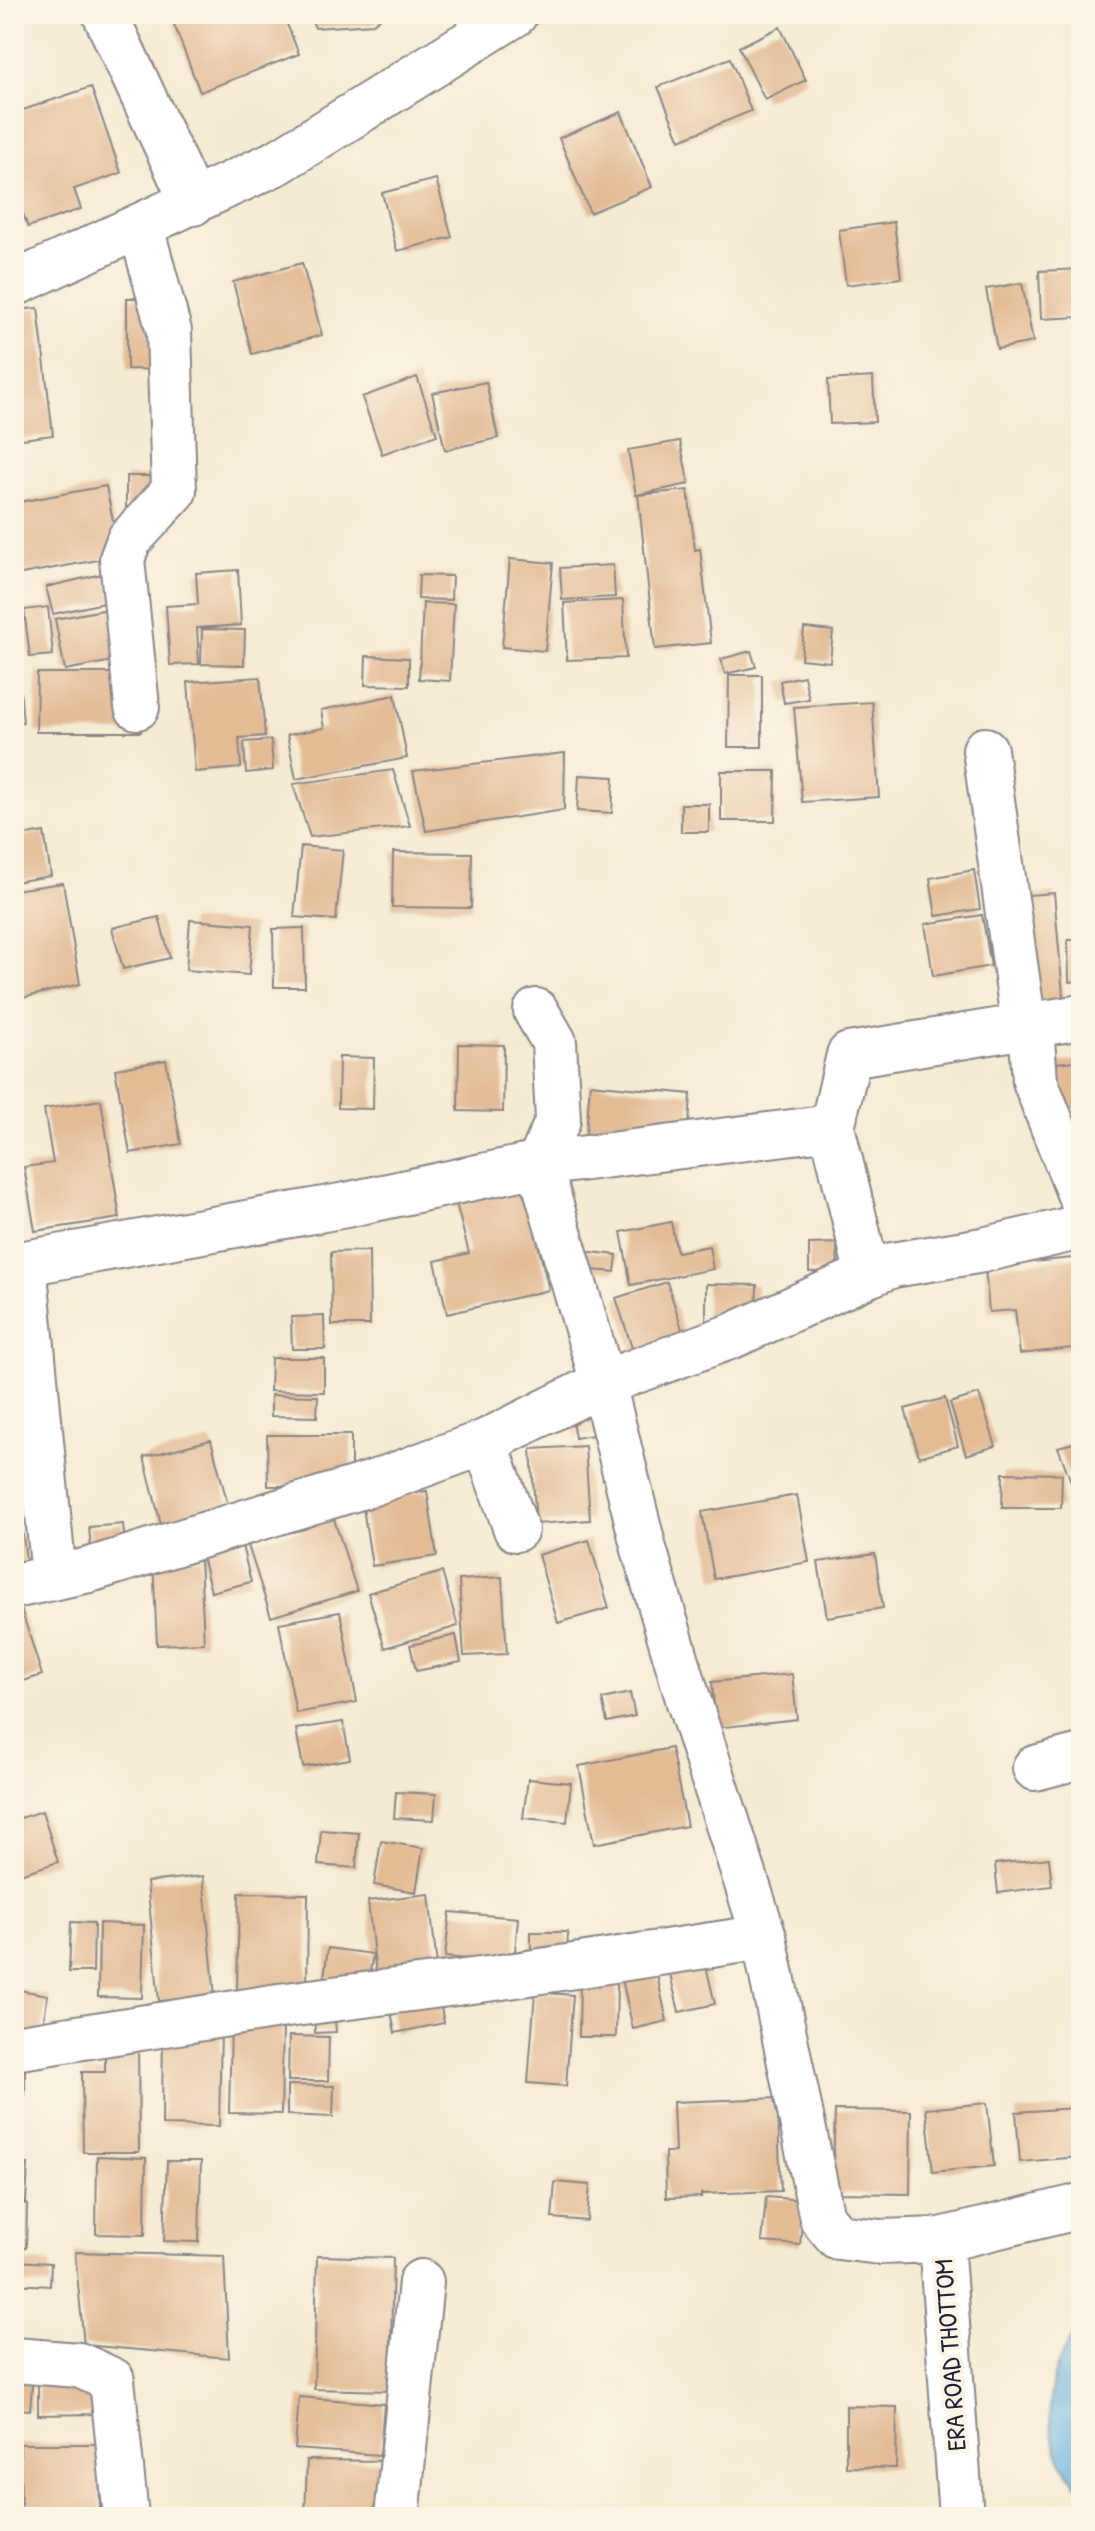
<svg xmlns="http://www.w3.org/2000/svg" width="1095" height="2531" font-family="'Patrick Hand',sans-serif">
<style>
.water{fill:#69b4e2;stroke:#466b8e;stroke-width:2}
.building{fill:#e3bc96}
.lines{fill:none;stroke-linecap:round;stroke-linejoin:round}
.minor-casing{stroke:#8b8687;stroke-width:48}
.minor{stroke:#fff;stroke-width:44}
.labels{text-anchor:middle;stroke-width:8;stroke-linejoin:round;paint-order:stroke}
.street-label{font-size:26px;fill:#22223b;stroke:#fcf5e5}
</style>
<rect width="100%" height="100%" fill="#fcf5e5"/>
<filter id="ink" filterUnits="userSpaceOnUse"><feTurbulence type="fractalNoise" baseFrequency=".0125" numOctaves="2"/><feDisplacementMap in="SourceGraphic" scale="16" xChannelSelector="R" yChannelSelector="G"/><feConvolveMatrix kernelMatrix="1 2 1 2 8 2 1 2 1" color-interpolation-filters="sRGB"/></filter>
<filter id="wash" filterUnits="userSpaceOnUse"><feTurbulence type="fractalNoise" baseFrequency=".006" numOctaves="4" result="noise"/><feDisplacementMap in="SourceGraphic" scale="32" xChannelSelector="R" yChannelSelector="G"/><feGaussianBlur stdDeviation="1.8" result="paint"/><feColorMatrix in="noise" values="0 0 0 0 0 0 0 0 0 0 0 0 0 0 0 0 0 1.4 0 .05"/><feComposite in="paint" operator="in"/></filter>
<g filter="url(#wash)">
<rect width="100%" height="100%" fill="#f4ebd3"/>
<path class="water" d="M1081,2325V2489C1037,2444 1041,2372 1081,2325Z"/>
<g id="blocks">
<path class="building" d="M170,14H283L299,54L200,92Z
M309,14H386L373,24L315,28Z
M780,27L806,80L765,100L739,47Z
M730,58L751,111L680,140L658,87Z
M91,87L121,173L74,189L81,209L28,227L14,189V113Z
M621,112L652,187L590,213L559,138Z
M436,179L452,237L397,251L382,193Z
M894,222L901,278L846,285L839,230Z
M302,263L322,335L252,354L233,282Z
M1081,269V317L1041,319L1039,271Z
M1022,283L1033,342L997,349L986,289Z
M127,298H170L169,370L127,369Z
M38,308L53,435L14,440V310Z
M417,377L437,435L382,454L362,397Z
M873,377L875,422L830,424L828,380Z
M486,382L498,438L445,450L432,393Z
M680,441L689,484L636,495L628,450Z
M126,476H160V508H126Z
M106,486L120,556L16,575L14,503Z
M688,490L695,550L700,549L711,643L655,649L638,495Z
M510,559L553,563L545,651L502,647Z
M613,565L615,597L562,600L560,568Z
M238,570L241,625L197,628L199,664L170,665L166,606L198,604L196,573Z
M106,573L113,601L53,614L46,587Z
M419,575L452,576L451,600L418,599Z
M623,600L626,658L567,660L564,603Z
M423,603L454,604L450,681L419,679Z
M124,606L134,657L65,670L55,619Z
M48,607L53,655L30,657L24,610Z
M804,628L833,631L830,662L801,659Z
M202,629L245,630L244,665L201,664Z
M751,651L756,667L725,674L721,659Z
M14,652H18L17,688H14Z
M366,656L409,658V686L365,685Z
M37,673H142L141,732H36Z
M729,675H762V747H728Z
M804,676L809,699L784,703L780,681Z
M260,677L265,736L239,738L241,768L195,772L188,682Z
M20,689L23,722L14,723V690Z
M395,695L407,758L296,779L287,735L324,728L321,710Z
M872,702L879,797L802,802L794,707Z
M271,740L273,770L246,773L244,742Z
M565,753L564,810L426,831L413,771Z
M393,770L410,826L310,837L293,784Z
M721,771H776L775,821H721Z
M579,775L614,777L612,813L577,811Z
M681,804H709V832H681Z
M44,832L51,876L14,882V837Z
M301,846L343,850L336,920L294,917Z
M393,852L472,853L471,908L392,907Z
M974,870L980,909L936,916L930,878Z
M63,883L80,984L14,1000V890Z
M1054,893L1064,1006L1027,1009L1016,896Z
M982,915L991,966L933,976L925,924Z
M159,917L170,958L123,969L112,928Z
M190,920L253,925L249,975L186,970Z
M304,928L305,987H274L273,929Z
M1068,940H1081V981L1069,982Z
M1073,1030H1081V1106L1059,1107L1056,1063L1075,1061Z
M459,1044L504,1045L503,1112L458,1111Z
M339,1057L374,1058L373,1109L338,1108Z
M166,1060L181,1144L130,1153L115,1069Z
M590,1084L691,1094L688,1142L586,1134Z
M101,1100L120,1218L35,1231L24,1167L53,1163L44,1109Z
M524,1186L549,1290L447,1314L435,1261L469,1253L456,1203Z
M671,1222L677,1252L709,1246L713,1269L631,1285L621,1232Z
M837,1243L838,1271L809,1272V1244Z
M369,1251L370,1325H332L331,1252Z
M582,1251L617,1255L615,1272L581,1269Z
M1081,1257V1347L1020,1354L1015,1310L989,1312L985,1267Z
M667,1282L684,1335L633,1351L616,1298Z
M706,1284L757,1285L756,1322L706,1321Z
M324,1316L325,1349H292L291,1317Z
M271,1358H324V1392L270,1391Z
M979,1394L996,1446L966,1455L950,1403Z
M271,1395L318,1396L317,1417L271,1416Z
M945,1398L958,1446L919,1457L905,1409Z
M599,1408L604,1433L575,1438L571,1413Z
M267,1435H351V1486H268Z
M211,1440L229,1509L161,1525L144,1457Z
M1081,1441V1508L1058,1447Z
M585,1446L590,1520L536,1524L531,1449Z
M1003,1473L1062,1474L1061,1508H1002Z
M427,1491L437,1556L372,1566L362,1501Z
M797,1495L809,1562L714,1579L702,1512Z
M333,1516L357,1591L271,1617L247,1542L305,1529Z
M123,1524L125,1546L91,1549L89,1527Z
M239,1534L251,1582L211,1592L199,1545Z
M23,1535L28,1576L14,1578V1537Z
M589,1540L609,1608L558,1623L538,1555Z
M875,1554L883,1608L827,1617L818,1562Z
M200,1558L204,1643L157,1645L153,1560Z
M442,1572L458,1626L385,1648L368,1593Z
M502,1577L507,1654L464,1656L459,1580Z
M17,1596L42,1675L14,1684V1597Z
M340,1612L357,1702L296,1713L279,1623Z
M456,1635L461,1662L416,1671L410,1645Z
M792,1674L797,1719L716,1728L712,1682Z
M630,1693L635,1716L607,1722L602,1699Z
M343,1722L350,1759L303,1767L296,1729Z
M671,1748L687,1826L594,1844L579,1766Z
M528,1779L571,1783L567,1822L523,1818Z
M396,1792L436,1794L434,1820L394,1818Z
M42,1811L58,1862L14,1876V1820Z
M321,1830L359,1833L356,1868L318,1865Z
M381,1841L423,1848L416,1892L374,1885Z
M1049,1858L1052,1886L998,1893L995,1864Z
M203,1876L215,1996L159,2001L147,1882Z
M239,1893L308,1894L307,1993L237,1992Z
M429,1894L437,1967L376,1974L368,1901Z
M450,1912L518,1918L514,1963L445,1957Z
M71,1922L94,1923L93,1972H69Z
M99,1923L144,1925L142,1998L98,1997Z
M531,1932H568L567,1957H531Z
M328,1948L373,1954L368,1983L324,1977Z
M703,1953L715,2004L679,2012L667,1961Z
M656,1971L667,2021L633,2029L622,1979Z
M580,1977H617L616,2037H579Z
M14,1989L48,1995L41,2035L14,2030Z
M535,1992L573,1995L566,2086L528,2083Z
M439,1996L444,2023L395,2033L390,2006Z
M334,2008L336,2032L315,2033L314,2009Z
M231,2027L283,2028L281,2114L229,2113Z
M163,2029L221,2030L219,2126L162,2125Z
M289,2036L329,2037L328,2081H288Z
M105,2046H138L139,2152H83L82,2072H105Z
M14,2071H25V2095H14Z
M287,2085L334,2086L333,2117L287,2115Z
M777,2098L781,2191L701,2194V2197L666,2198L665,2152H675L673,2102Z
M987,2103L994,2166L933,2172L926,2109Z
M1075,2108L1079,2157L1020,2162L1016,2112Z
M835,2110L911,2111L910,2194L832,2193Z
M97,2156L146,2158L145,2235L96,2234Z
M167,2161H201L199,2242L164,2241Z
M14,2164H28L26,2202H14Z
M555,2182L590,2185L587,2221L552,2218Z
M766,2197L804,2200L800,2245L762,2242Z
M14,2204H27L26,2248L14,2247Z
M75,2252L224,2256L229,2358L84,2345Z
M317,2256L393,2258L390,2391L314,2389Z
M14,2261L51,2263L50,2286L14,2284Z
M14,2373L33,2375L30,2410L14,2409Z
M38,2379L94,2380L98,2414L38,2415Z
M299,2397L384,2404L380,2455L295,2449Z
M846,2406L897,2407L896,2468L846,2467Z
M20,2444H99L100,2515H21Z
M307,2460L385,2461L384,2517H305Z"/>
</g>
</g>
<g filter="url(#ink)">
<use href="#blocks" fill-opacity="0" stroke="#8b8687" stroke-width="2"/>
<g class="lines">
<g class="minor-casing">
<path id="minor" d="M105,14L193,203
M14,284L278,162L515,14
M137,707L122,559L129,540L174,491L169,331L141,227
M985,750L1024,1027
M536,1011L554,1042L558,1120L539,1164L603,1383L644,1549L689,1702L764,1937L822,2218L838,2237L880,2242L941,2240
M1031,1026L1035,1081L1081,1198
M24,1263L54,1577
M14,1265L346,1205L539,1164L832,1127
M868,1275L893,1265L983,1250L1081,1227
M485,1442L516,1529
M14,1586L89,1570L373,1483L485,1442L603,1383L732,1336L868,1275L832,1127L849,1055L1081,1017
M1035,1768L1081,1756
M14,2048L279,2006L495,1978L764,1937
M14,2360L79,2365L112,2380L126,2517
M397,2517L421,2282
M961,2517L941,2240L1081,2206"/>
</g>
<use href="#minor" class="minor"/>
</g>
</g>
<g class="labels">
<g class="street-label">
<text transform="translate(950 2355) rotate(-94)" y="9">ERA ROAD THOTTOM</text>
</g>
</g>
<rect width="1095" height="2531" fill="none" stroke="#fcf5e5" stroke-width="48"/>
</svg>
